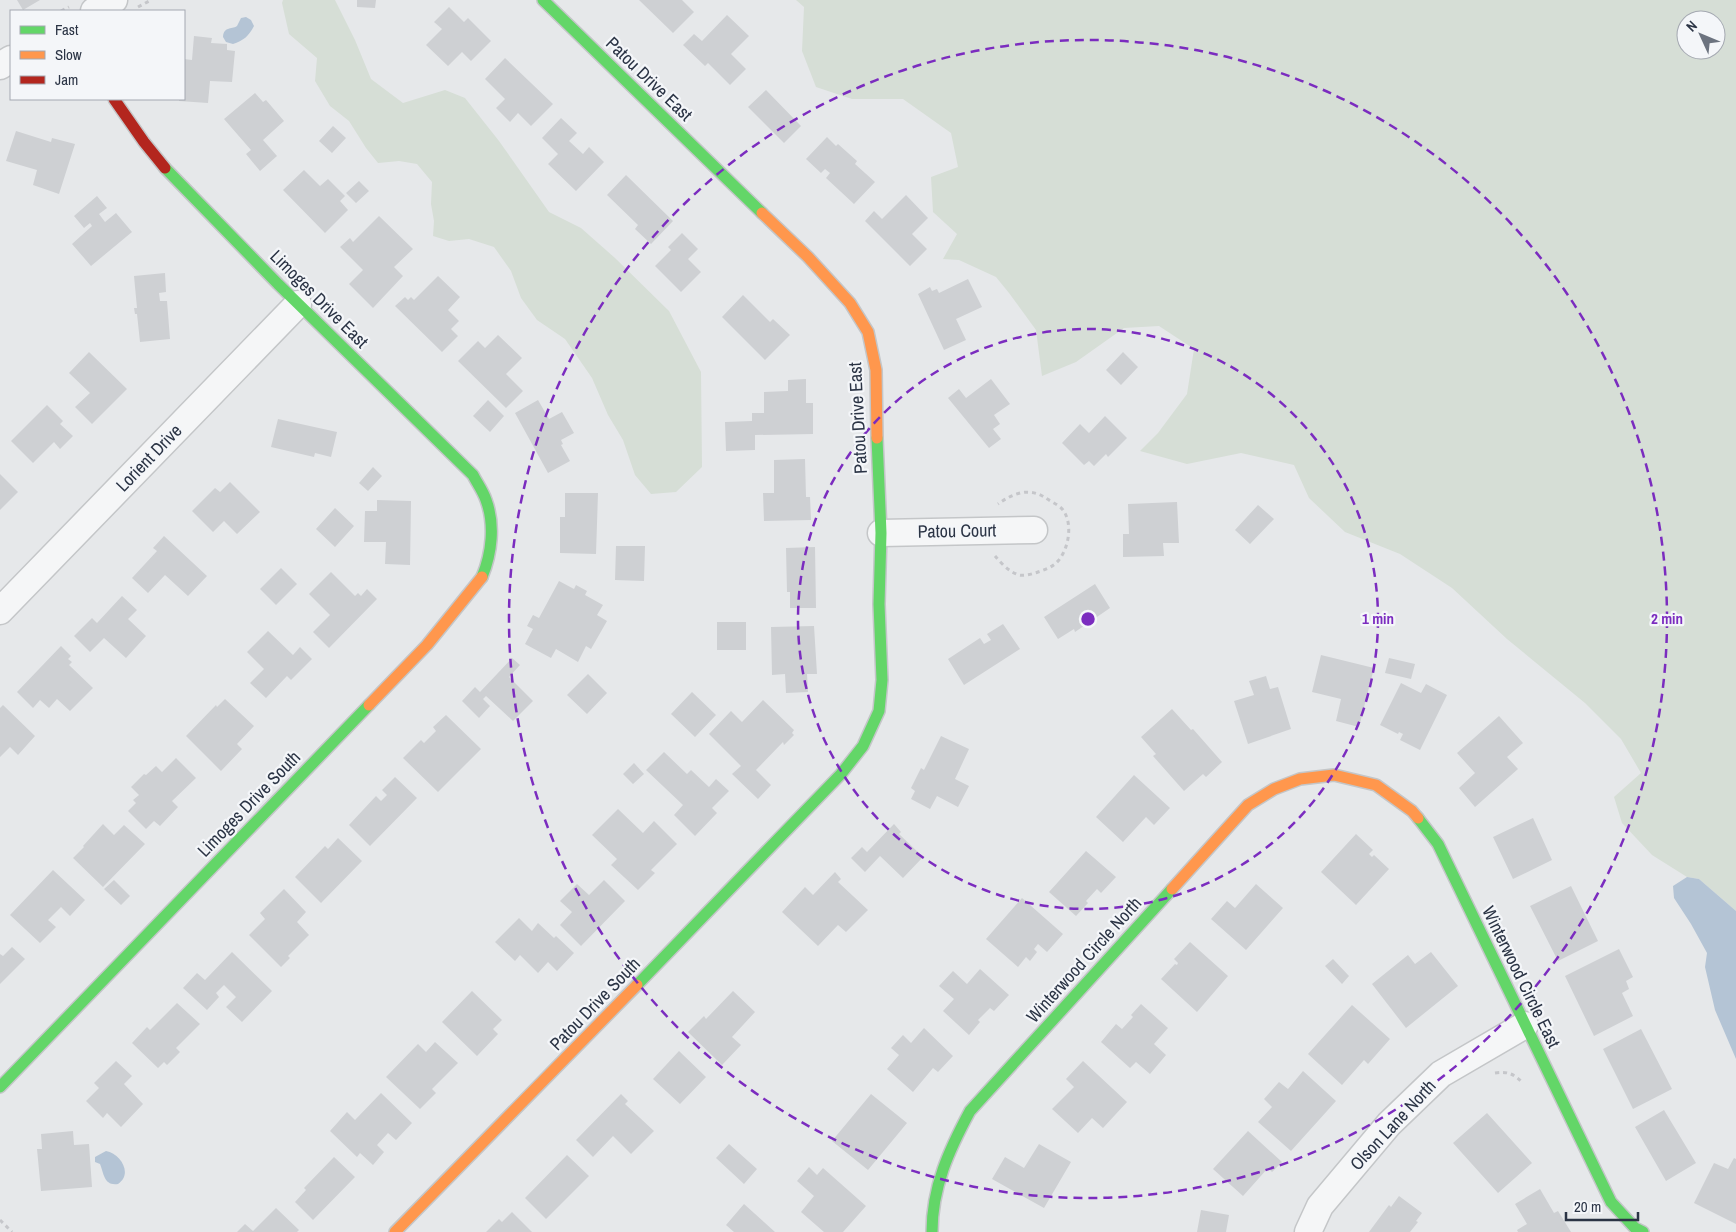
<svg xmlns="http://www.w3.org/2000/svg" width="1736" height="1232" font-family="'Archivo Narrow',sans-serif">
<style>
.green{fill:#d6ded6;fill-rule:evenodd}
.water{fill:#b4c4d5}
.building{fill:#ced0d3}
.lines{fill:none;stroke-linecap:round;stroke-linejoin:round}
.street-casing{stroke:#c4c6c8;stroke-width:29}
.fast-casing{stroke:#c4c6c8;stroke-width:14}
.slow-casing{stroke:#c4c6c8;stroke-width:14}
.jam-casing{stroke:#c4c6c8;stroke-width:14}
.path{stroke:#c5c6ca;stroke-width:3;stroke-dasharray:4 4;stroke-linecap:butt}
.street{stroke:#f5f6f7;stroke-width:26}
.fast{stroke:#63d668;stroke-width:11}
.slow{stroke:#ff974d;stroke-width:11}
.jam{stroke:#b3261e;stroke-width:11}
.ring{fill:none;stroke:#7b2cbf;stroke-width:2.5;stroke-dasharray:9 6}
.labels{text-anchor:middle;stroke-width:4.5;stroke-linejoin:round;paint-order:stroke}
.street-label{font-size:18px;fill:#2b3445;stroke:#f4f6f9}
.centre{fill:#7b2cbf;stroke:#f4f6f9;stroke-width:2.5}
.ring-label{font-size:15px;text-anchor:middle;font-weight:bold;fill:#7b2cbf;stroke:#f4f6f9;stroke-width:4.5;stroke-linejoin:round;paint-order:stroke}
</style>
<rect width="100%" height="100%" fill="#e6e8ea"/>
<path class="green" d="M283,0H335L355,40L371,79L403,103L445,90L465,98L499,141L549,212L581,228L615,258L669,311L701,372L702,467L676,492L651,494L635,475L623,440L608,415L592,378L565,339L537,320L521,298L511,271L494,247L469,239L449,241L433,236L434,221L431,204L432,182L417,164L399,161L378,163L366,148L349,121L330,106L315,81L317,58L289,34L282,3Z
M796,0H1736V911L1699,879L1687,877L1652,855L1622,823L1614,797L1641,773L1621,739L1585,703L1507,639L1452,588L1400,554L1345,532L1309,498L1294,465L1241,453L1187,464L1140,451L1158,433L1187,394L1194,349L1159,326L1124,328L1076,362L1042,376L1036,330L1009,293L996,277L959,260L943,259L957,234L933,212L931,177L958,167L951,133L903,99H852L816,87L802,51L804,7ZM1686,20H1716V50H1686Z"/>
<path class="water" d="M246,17L251,20L254,26C249,36 243,41 233,44L226,42L223,37C224,26 231,30 237,26L241,18Z
M1687,877L1699,879L1736,911V1059L1715,1010L1705,967L1707,953L1691,924L1674,898L1673,886Z
M106,1151C121,1154 133,1174 118,1184C104,1186 104,1174 100,1164L95,1162V1157Z"/>
<path class="building" d="M17,0H40L23,10Z
M357,0H376L375,8L357,7Z
M639,0H682L694,12L673,33Z
M449,7L464,22L468,18L491,41L471,61L462,52L448,66L426,45L442,29L434,22Z
M727,15L749,36L731,54L746,69L730,85L708,63L705,66L683,45L694,34L702,41Z
M194,36L212,38L211,43L227,44V50L235,51L232,82L210,81L208,103L179,101V99H184V59L192,60Z
M505,58L553,104L531,126L518,113L510,122L496,108L505,99L485,79Z
M766,90L801,126L784,143L748,107Z
M255,93L263,102L266,100L284,121L263,140L277,156L260,171L246,154L251,150L224,119Z
M561,118L577,133L569,141L583,154L589,147L604,162L576,191L548,164L558,154L542,138Z
M333,126L346,138L332,153L319,141Z
M16,131L51,142L52,138L75,144L59,194L33,185L37,170L6,161Z
M827,137L836,146L838,144L857,161L855,164L875,182L854,204L826,178L830,173L825,169L821,173L806,159Z
M304,170L320,186L328,179L345,196L340,201L348,210L325,233L283,190Z
M626,175L673,221L651,244L635,229L638,225L607,195Z
M359,181L369,191L356,203L346,193Z
M906,195L928,218L912,234L927,249L910,266L865,221L874,211L882,219Z
M97,196L107,208L99,214L105,222L116,213L132,232L91,266L72,244L92,226L90,223L84,228L74,216Z
M379,216L413,249L394,267L403,276L373,308L349,284L363,270L340,247L350,238L353,242Z
M682,233L698,249L688,259L701,272L681,292L655,266L671,250L668,247Z
M165,273L166,292L159,293L160,301H167L170,339L140,342L137,314H135L134,308H137L134,276Z
M438,276L460,297L448,310L459,321L451,329L458,336L442,352L395,306L405,297L408,300L411,297L414,300Z
M968,279L982,307L956,319L966,340L944,350L918,294L930,287L932,291L937,289L939,293Z
M743,295L770,322L773,319L790,335L765,360L722,317Z
M498,335L522,358L506,374L523,391L506,408L458,361L478,341L485,348Z
M89,352L127,389L92,424L75,407L90,393L69,373Z
M1123,352L1138,367L1121,385L1106,370Z
M806,379V403H813V434L755,435V450L726,451L725,422L752,421V413H764V392L788,391V380Z
M991,379L1010,404L994,415L1000,424L993,429L1001,439L989,448L948,398L959,389L966,398Z
M488,400L504,416L490,432L473,416Z
M538,400L549,419L562,412L574,433L561,440L563,444L561,445L570,461L548,473L515,413Z
M47,405L63,421L60,424L73,436L60,449L54,442L33,463L11,441Z
M1105,416L1127,438L1108,457L1106,454L1094,466L1089,461L1084,465L1062,443L1080,424L1089,433Z
M278,419L337,432L331,457L315,453L314,457L271,447Z
M805,459L806,497H810L811,520L764,521L763,493H774V460Z
M373,467L382,476L368,491L359,483Z
M0,474L18,492L0,510Z
M230,482L260,512L237,534L224,521L213,532L192,511L215,488L220,492Z
M565,493H598L596,554L560,553V517H565Z
M377,500L411,501L410,565L385,564L386,542H364L365,511H377Z
M1177,502L1179,543H1163L1164,556L1123,557V534H1129L1128,504Z
M1258,505L1274,519L1250,544L1235,530Z
M335,508L354,526L335,547L316,529Z
M164,536L207,576L188,596L165,575L148,593L132,578L157,551L153,548Z
M616,546H645L644,581L615,580Z
M815,547L816,608H790V592H787L786,548Z
M281,568L297,584L276,605L260,589Z
M331,572L355,596L358,593L361,596L367,589L377,599L329,648L313,632L330,615L309,594Z
M559,581L574,589L576,585L587,591L585,595L603,605L597,615L607,621L591,649L586,646L578,662L556,649L551,658L525,644L533,629L527,626L533,615L539,618Z
M1095,584L1110,608L1075,632L1074,629L1058,639L1044,617Z
M122,596L137,610L128,619L146,636L126,658L104,638L90,652L74,636L92,618L97,623Z
M717,622H746V650H717Z
M1003,624L1020,649L964,685L948,659L980,638L984,644L991,640L987,634Z
M814,626L817,674H807L808,692L786,693L785,674L772,675L771,627Z
M268,631L293,655L300,647L312,659L291,680L287,676L266,698L250,683L264,669L247,652Z
M61,646L71,656L68,659L72,662L69,665L93,688L70,711L57,699L49,708L40,700L33,708L17,692Z
M1321,655L1374,668L1359,727L1336,721L1341,699L1312,692Z
M512,658L520,665L509,677L533,701L513,721L486,696L483,699L490,706L479,718L462,701L475,687L480,692Z
M1389,658L1415,664L1411,679L1385,673Z
M588,674L607,693L587,714L567,695Z
M1266,676L1270,689L1278,687L1291,729L1248,744L1234,701L1254,695L1249,681Z
M1401,683L1421,693L1426,684L1447,695L1420,750L1400,740L1403,734L1399,732L1398,734L1380,725Z
M692,692L716,715L695,737L671,714Z
M225,699L254,726L237,744L242,749L221,771L186,736L216,705L217,707Z
M763,700L794,730L792,733L794,735L784,745L783,742L756,770L771,785L758,799L732,774L741,766L709,734L731,711L742,722Z
M3,705L35,736L18,755L10,747L0,757V708Z
M1172,709L1191,730L1193,729L1222,762L1206,777L1203,774L1184,791L1153,756L1156,754L1141,737Z
M446,715L481,749L438,792L403,758L421,740L424,743L436,731L433,727Z
M1499,716L1523,743L1507,757L1518,769L1475,807L1459,788L1475,773L1457,753Z
M941,736L969,749L955,779L969,786L958,807L937,796L930,809L911,799L915,791L911,788L921,768L924,770Z
M664,752L687,774L691,770L709,787L716,779L729,791L712,808L717,813L695,836L674,815L683,805L646,770Z
M176,758L196,778L172,801L178,807L160,826L154,821L146,829L128,811L136,803L133,800L139,795L131,787L144,774L146,775L156,766L162,772Z
M634,763L644,774L633,784L623,774Z
M1134,775L1170,808L1154,825L1146,817L1123,842L1096,817Z
M395,777L417,798L370,846L349,825L376,796L381,801L387,795L382,790Z
M618,809L643,833L654,821L677,844L651,870L655,873L638,890L611,865L617,859L592,835Z
M1533,818L1552,860L1513,879L1493,837Z
M103,824L114,835L124,825L145,844L103,887L73,858L84,847L83,846Z
M894,824L901,832L899,834L923,857L903,878L880,856L865,872L851,858L862,847L867,852Z
M1356,834L1373,850L1369,854L1372,857L1374,855L1389,869L1356,905L1321,872Z
M338,838L362,861L321,903L295,877L325,846L328,849Z
M1086,851L1116,877L1101,893L1097,889L1086,901L1088,903L1076,916L1049,892Z
M53,870L85,900L70,916L61,907L48,920L56,927L40,943L10,915Z
M835,872L841,879L838,882L868,910L846,932L838,925L818,946L782,912L805,887L813,895Z
M114,880L130,896L121,905L104,889Z
M604,880L625,901L581,946L560,925L572,912L560,901L577,884L589,895Z
M1256,884L1283,908L1246,950L1211,919L1227,901L1235,908Z
M1571,886L1598,941L1558,961L1530,906Z
M284,889L306,912L297,922L309,935L288,956L290,958L281,967L249,935L265,919L260,913Z
M1022,898L1063,934L1047,952L1038,944L1034,949L1037,952L1030,961L1026,957L1018,967L986,939Z
M519,918L532,931L538,923L554,938L556,936L574,953L557,971L548,962L538,973L520,955L515,961L495,942Z
M1190,942L1228,976L1197,1012L1161,979L1175,964L1177,965L1178,963L1174,959Z
M12,947L25,959L0,984V954L3,956Z
M1619,949L1633,977L1626,981L1629,989L1622,993L1633,1016L1594,1036L1565,976Z
M232,952L272,991L242,1022L226,1007L236,997L224,985L216,993L219,997L207,1010L183,988L197,973L205,980Z
M1431,952L1458,986L1406,1028L1372,984L1408,955L1415,964Z
M1333,959L1349,976L1342,984L1325,966Z
M980,969L1009,995L994,1011L990,1008L978,1020L980,1022L969,1035L943,1011L954,999L939,986L953,971L967,984Z
M472,991L502,1020L493,1029L498,1034L477,1056L442,1022Z
M733,991L755,1012L732,1037L741,1045L722,1065L688,1032L704,1016L706,1019Z
M177,1003L200,1024L176,1048L180,1052L167,1065L164,1062L158,1068L132,1043L147,1027L150,1030Z
M1141,1004L1168,1028L1154,1044L1166,1055L1150,1074L1136,1062L1130,1068L1101,1042L1116,1024L1122,1029L1133,1017L1131,1015Z
M1352,1005L1390,1039L1368,1064L1364,1060L1342,1085L1308,1054Z
M924,1028L953,1056L938,1072L933,1068L913,1092L887,1069L899,1055L891,1048L903,1035L911,1043Z
M1641,1029L1672,1089L1633,1109L1603,1049Z
M435,1042L458,1063L432,1089L436,1093L420,1109L386,1077L418,1044L426,1052Z
M679,1051L706,1077L680,1104L653,1079Z
M116,1061L132,1076L124,1084L143,1104L121,1127L107,1113L103,1118L86,1101L99,1088L94,1083Z
M1083,1061L1127,1102L1103,1128L1092,1118L1078,1133L1052,1109L1074,1087L1066,1079Z
M1303,1071L1336,1101L1291,1151L1258,1122L1272,1107L1264,1099L1279,1082L1288,1089Z
M381,1093L412,1123L396,1140L388,1133L377,1145L384,1152L373,1165L360,1153L357,1157L330,1131L347,1112L355,1120Z
M621,1094L628,1101L625,1104L654,1131L631,1154L613,1136L593,1157L576,1140Z
M871,1094L907,1123L868,1170L832,1141Z
M1664,1110L1696,1163L1666,1181L1635,1127Z
M1487,1113L1532,1163L1498,1193L1453,1143Z
M73,1131L74,1145L89,1144L92,1187L41,1191L37,1149H42L41,1134Z
M1248,1131L1282,1162L1272,1172L1268,1168L1243,1196L1213,1169Z
M729,1144L757,1169L744,1184L716,1158Z
M1039,1144L1071,1162L1044,1208L992,1179L1005,1157L1024,1168Z
M567,1155L589,1176L546,1219L525,1198Z
M334,1157L355,1177L313,1220L295,1202L306,1190L304,1188Z
M1734,1158L1736,1159V1224L1694,1203L1714,1163L1728,1169Z
M809,1167L817,1175L823,1168L866,1206L843,1232H824L801,1212L814,1196L797,1181Z
M1540,1189L1554,1213L1558,1211L1571,1232H1518L1517,1230L1527,1224L1515,1204Z
M1399,1196L1422,1213L1416,1221L1418,1222L1410,1232H1369L1389,1205L1391,1207Z
M744,1204L775,1232H734L726,1225Z
M276,1208L299,1230L297,1232H237L245,1224L253,1231Z
M1201,1210L1229,1215L1226,1232H1197Z
M512,1212L532,1232H486L499,1219L502,1222Z"/>
<g class="lines">
<g class="street-casing">
<path id="street" d="M94,11L114,0
M0,66L11,59
M881,533L1034,530
M0,611L298,304
M1308,1232L1320,1206L1389,1124L1441,1074L1525,1025"/>
</g>
<g class="fast-casing">
<path id="fast" d="M543,0L762,213
M165,168L278,284L473,475C477,483 483,491 486,500C495,524 492,553 482,577
M1418,818L1438,844L1611,1202L1635,1228L1643,1232
M637,985L841,774L863,746L879,711L882,680L879,604L881,533L877,438
M0,1087L369,705
M932,1232C932,1187 949,1150 970,1111L1172,889"/>
</g>
<g class="slow-casing">
<path id="slow" d="M762,213L808,257L850,303L868,332L876,370L877,438
M369,705L427,645L482,577
M1172,889L1248,805L1274,789L1300,779L1334,775L1376,785L1412,811L1418,818
M395,1232L637,985"/>
</g>
<g class="jam-casing">
<path id="jam" d="M114,99L144,142L165,168"/>
</g>
<path class="path" d="M138,7L151,0
M61,11L69,7
M995,556C1001,563 1009,572 1019,575C1025,576 1032,574 1038,572C1044,570 1050,568 1055,564C1068,553 1074,525 1063,510C1059,505 1050,501 1044,497C1028,487 1012,494 998,504
M1495,1073C1508,1071 1514,1074 1523,1083
M0,1220L12,1232"/>
<use href="#street" class="street"/>
<use href="#fast" class="fast"/>
<use href="#slow" class="slow"/>
<use href="#jam" class="jam"/>
</g>
<g class="ring">
<circle cx="1088" cy="619" r="290"/>
<circle cx="1088" cy="619" r="579"/>
</g>
<g class="labels">
<g class="street-label">
<text transform="translate(649 79) rotate(44)" y="6">Patou Drive East</text>
<text transform="translate(319 299) rotate(45)" y="6">Limoges Drive East</text>
<text transform="translate(858 418) rotate(-93)" y="6">Patou Drive East</text>
<text transform="translate(149 458) rotate(-46)" y="6">Lorient Drive</text>
<text transform="translate(957 531) rotate(-1)" y="6">Patou Court</text>
<text transform="translate(249 804) rotate(-46)" y="6">Limoges Drive South</text>
<text transform="translate(1084 960) rotate(-48)" y="6">Winterwood Circle North</text>
<text transform="translate(1521 977) rotate(64)" y="6">Winterwood Circle East</text>
<text transform="translate(595 1004) rotate(-46)" y="6">Patou Drive South</text>
<text transform="translate(1393 1125) rotate(-47)" y="6">Olson Lane North</text>
</g>
</g>
<circle cx="1088" cy="619" r="8" class="centre"/>
<g class="ring-label">
<text x="1378" y="624">1 min</text>
<text x="1667" y="624">2 min</text>
</g>
<rect x="10" y="10" width="175" height="90" fill="#f4f6f9" stroke="#a4a8b1"/>
<rect x="20" y="26" width="25" height="8" fill="#63d668" stroke="#a4a8b1"/>
<text x="55" y="35" font-size="15" fill="#2b3445">Fast</text>
<rect x="20" y="51" width="25" height="8" fill="#ff974d" stroke="#a4a8b1"/>
<text x="55" y="60" font-size="15" fill="#2b3445">Slow</text>
<rect x="20" y="76" width="25" height="8" fill="#b3261e" stroke="#a4a8b1"/>
<text x="55" y="85" font-size="15" fill="#2b3445">Jam</text>
<g transform="translate(1701 35) rotate(314)"><circle r="24" fill="#f4f6f9" stroke="#a4a8b1"/>
<path d="M0-4L9 19L0 12L-9 19Z" fill="#6c737f"/>
<text y="-8" font-size="14" font-weight="bold" text-anchor="middle" fill="#2b3445">N</text>
</g>
<path d="M1566 1212v8h72v-8" fill="none" stroke="#2b3445" stroke-width="2.5"/>
<text x="1574" y="1212" font-size="15" fill="#2b3445" stroke="#f4f6f9" stroke-width="4" paint-order="stroke">20 m</text>
</svg>
